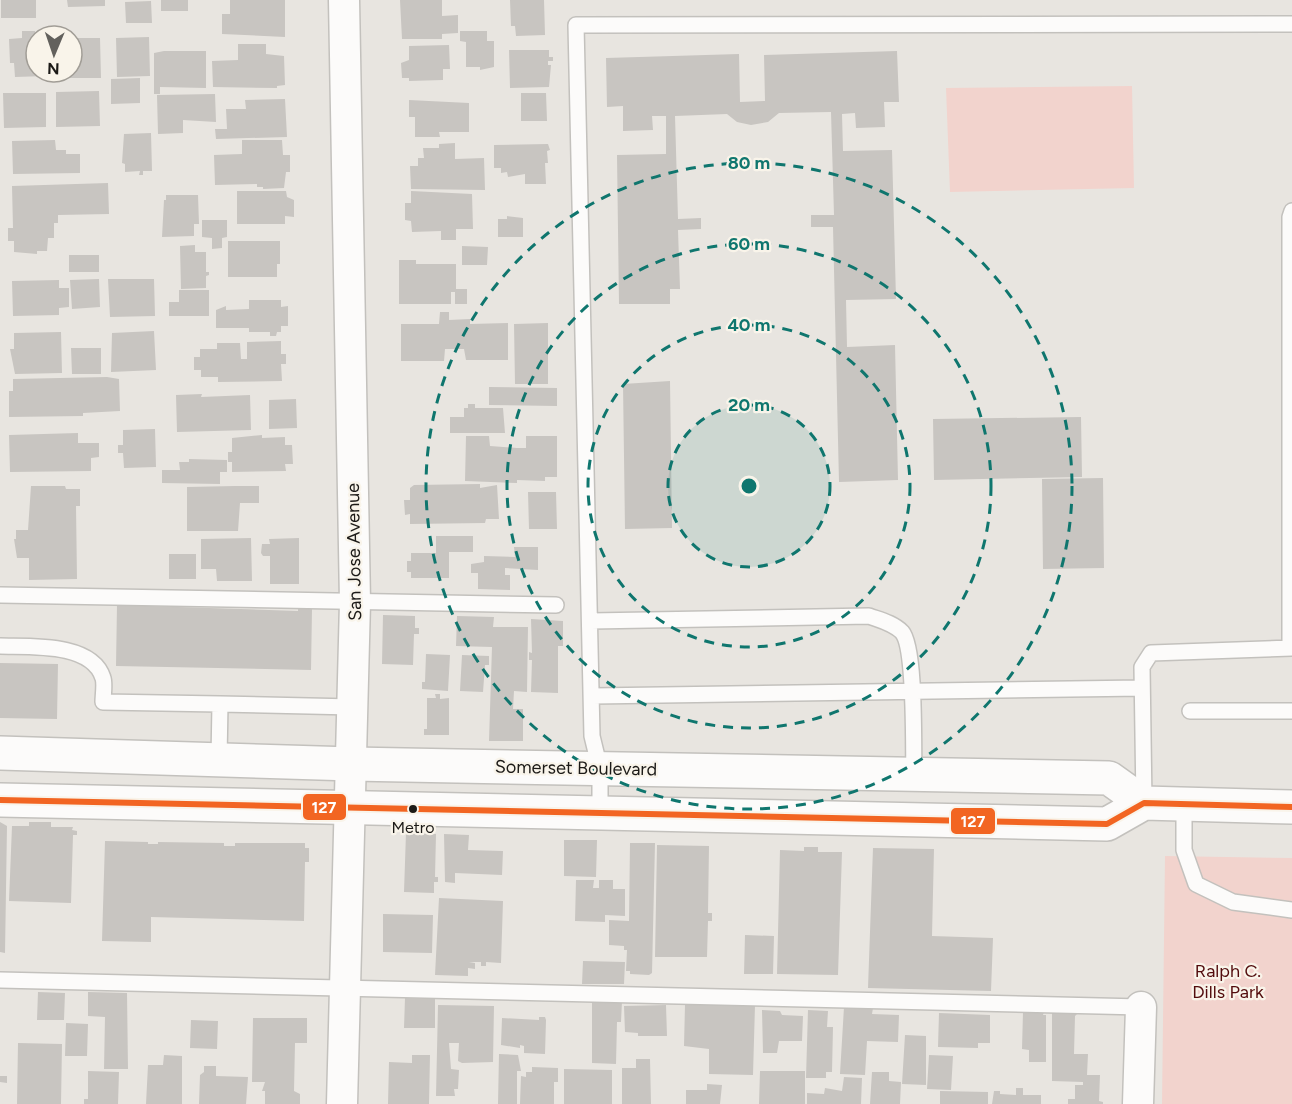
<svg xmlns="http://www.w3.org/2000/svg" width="1292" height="1104" font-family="Figtree,sans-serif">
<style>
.green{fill:#f2d3cd}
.building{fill:#c8c5c1}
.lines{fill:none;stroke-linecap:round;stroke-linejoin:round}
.service-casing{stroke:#c3c1bd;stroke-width:18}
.minor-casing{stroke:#c3c1bd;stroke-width:33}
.secondary-casing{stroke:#c3c1bd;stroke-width:36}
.service{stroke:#fcfbfa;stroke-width:15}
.minor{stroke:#fcfbfa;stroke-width:30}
.secondary{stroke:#fcfbfa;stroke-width:33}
.bus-1-casing{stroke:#f9f4ea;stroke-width:10}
.bus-1{stroke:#f26522;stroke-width:6}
.ring{fill:none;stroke:#0f766e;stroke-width:3;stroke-dasharray:10 8}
.bus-dot{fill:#1c1a17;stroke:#f9f4ea;stroke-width:2}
.labels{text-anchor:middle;stroke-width:4.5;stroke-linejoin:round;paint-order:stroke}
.bus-label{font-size:16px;fill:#1c1a17;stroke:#f9f4ea}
.street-label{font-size:18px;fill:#1c1a17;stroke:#f9f4ea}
.park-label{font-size:18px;fill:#530c0d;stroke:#f9f4ea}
.centre{fill:#0f766e;stroke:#f9f4ea;stroke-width:3}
.ring-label{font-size:18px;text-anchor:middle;font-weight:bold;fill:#0f766e;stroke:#f9f4ea;stroke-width:4.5;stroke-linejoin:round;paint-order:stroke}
.line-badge{stroke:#f9f4ea;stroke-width:2}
.badge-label{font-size:16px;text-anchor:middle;font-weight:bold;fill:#fff}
</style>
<rect width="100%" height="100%" fill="#e8e5e0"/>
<path class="green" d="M1132,86L1134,188L950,192L946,88Z
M1165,856L1292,858V1104H1162Z"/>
<path class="building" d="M1,0H36V18H1Z
M67,0H105V6L68,7Z
M161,0H188V11H161Z
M230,0H285V37L222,34V14H230Z
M400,0H442V16L458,15V33L442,34V39H402Z
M510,0H544L545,35L516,36L515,26H511Z
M151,1L152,23H126L125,2Z
M22,31H35L36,72H46V76L15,77L14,63H10L9,39L22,38Z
M460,31H487V41H494V67L480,70V67H466V42L460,41Z
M149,37L150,76L117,77L116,38Z
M72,38H100L101,78H67V72H72Z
M238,44H266V54L284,56L285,85L277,86V88L213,87L212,61L238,60Z
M449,45L450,69H443V80L409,81V78H402L401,63L409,60V46Z
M509,50H549V57H553V61H548V65H551L549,87L510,88Z
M164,51H206V88L160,87V94H154V53Z
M897,51L899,102H884L885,127L856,128L855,113L842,114L843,151L892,150L896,299L846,300L847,347L895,345L898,480L839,482L833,227H811V215H834L831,112L779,113L768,122L751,125L737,122L727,114L675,116L678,219L701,218V229L678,230L680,289H670V304H619L617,155L666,154V116H652L653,130L623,131V106L607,107L606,58L739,54L740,102L765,101L764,55Z
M140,78V103L111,104V79Z
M99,91L100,126L56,127V92Z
M3,93H46V127L4,128Z
M521,93H546L547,121H521Z
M215,94L216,122L183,120V133L158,134L157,95Z
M285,99L287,137L216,139L215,129H227L226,109H246L245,100Z
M409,100L469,103V132H439L440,137H415V117H409Z
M151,133L152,171H143V175H139L140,171L125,172V164L122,163L124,134Z
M55,140L56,150H66V154H80V173L13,174L12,141Z
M242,140H282L283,155H290V172H286L284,188L263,189V187H257V184L215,185L214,155L242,154Z
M455,143V159L484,158L485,190L411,189L410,166H418V158H424L423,148H439V144Z
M548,144L550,150L547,151L548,163H545L546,184H525V174L508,177L507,172L501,173V168H494V145Z
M108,183L109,214L58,215V223H54V238H48L47,251H37V254L14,252V241H8V228H13L12,186Z
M237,191H286L287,197L294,200V217L285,216V224H237Z
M411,191L472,194L473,229H456V240H441V231L412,232L411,221L405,220V203H411Z
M166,195H198L199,224H194V236L162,237L164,200H166Z
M507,216L523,218V237H498V219H507Z
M202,220H227V237L222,238V248L212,249V238L202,237Z
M228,241H280V264H277V277H228Z
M195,245V252H206V272H209V275L206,276V288L181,289L180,246Z
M462,246L488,247L487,265H462Z
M69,255H99V272H69Z
M399,260H416V264H456V289H467V304H455V292H451V304H399Z
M99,279L100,307L72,309L70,280Z
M108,279H154L155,316L110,317Z
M59,280V288H69V307L59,308V315L13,316L12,281Z
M179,290H209V316H169V302H179Z
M249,300H281V307L288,306V326H281V332H277L276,336H270V332H249V328H216V310L226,306V310L249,309Z
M440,312H449V320L470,319V324L508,323V360H466L464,349H445L444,361H401V324H439Z
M548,323V384H515L514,324Z
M154,331L156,370L111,372L112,333Z
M61,332L62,373L15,374L10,349H14V333Z
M281,341V354H286V364H281L282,381L218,382V377H201V370H194V357H200V349H217V343H240L241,359H247V342Z
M71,348H101V374H72Z
M107,377L119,379L120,411L83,413V416L9,417V391H13V379Z
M670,381L672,528L625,529L623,384Z
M489,387L557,388V406L489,405Z
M202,394L201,397L250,395L251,430L177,432L176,395Z
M296,399L297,428L269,429V400Z
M468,404H475V408H503L505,433H450V417H464V408H468Z
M1081,417L1082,477L934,480L933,419Z
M155,429L156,467L124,468L123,453H118V445H123V430Z
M78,433V443H99V457L91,458V471L10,472L9,435Z
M262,435V438L285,437V445H292L293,464H285L286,471L232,472V462H228V452H232V438Z
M466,436H489L490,446L517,448H526V436H557V477H545V481L517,480V483L465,481Z
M189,459L227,460V472H220V484L162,483V470H180L179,462H189Z
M1103,478L1104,568L1043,569L1042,479Z
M480,484V488L497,485L499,519H486L485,523L410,524V514L405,515L404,500H410V488L414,485Z
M31,486H65L66,489H80V506H76L77,579L29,580V558H17L14,539H16V530H28Z
M235,486H259V503H240L238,531H187V487Z
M528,492H556L557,529H529Z
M436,536H473V552H449V578H411V572H407V561H411V553H436Z
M251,538L252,581H217L216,569H201V539Z
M299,538V584H270V556H263L261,553L262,544H270L269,539Z
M514,547H538V570L505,568V575H510V590L478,589V573H471V564L484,562V556L515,557Z
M169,554H196V579H169Z
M117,605L298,611V609H312L311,670L116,666Z
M383,615L415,616V628H419V634H414L413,665L382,664Z
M457,616L494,617L493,627H528L527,692L514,691L513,709H523V741H489L492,647L456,646Z
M531,619L563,621V646H558V693L531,692L532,660H529V652L532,653Z
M426,654L450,655L448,691L422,689V682H425Z
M462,655L489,656V665H485L483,692L460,691Z
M0,663L58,664L57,719L0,718Z
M435,694H440V699L449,698V735H424V729H427V698H436Z
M0,822L7,826L5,953L0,952Z
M29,822H51V827H73L72,830L77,831V835H73L71,903L9,901L12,826H29Z
M406,833L436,834L435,877H438V882H434V893L404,892Z
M444,834L469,835L468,850L503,851L502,875L455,873V883L445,882Z
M564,840H597L596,877L564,876Z
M105,841L148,842V844H158V842L224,843V846H235V843H305V848H309V862H305L304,921L151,917V942L102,941Z
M630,843H655L652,973L649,975L630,974V971H626L627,950H624V946L609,945V920L629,921Z
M657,845L709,846L708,913H712V921H708L707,957H655Z
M804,847H818V852H842L838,975L777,974L780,850L804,851Z
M873,848L934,849L932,936L993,938L991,991L868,988Z
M576,880H594L593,888H599V880H613V889H625V916L605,915V922L575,921Z
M439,898L503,901L501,963L486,962V966H481V962H469L475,963V969L468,968V976L435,975Z
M383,914L433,915L432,953L383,952Z
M745,935L774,936L773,974H744Z
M583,961L625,962L624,984H582Z
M38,992L65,993L64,1020H37Z
M88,992L127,993L128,1069H104L105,1017L88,1016Z
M405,998L435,999V1028H404Z
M592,1000L622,1001L621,1022H617L616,1064L592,1063Z
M718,1004L755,1005L753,1075L709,1074V1049L684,1046L685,1005Z
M438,1005L494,1006L493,1062L462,1063L458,1061L459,1043H449L451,1069L459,1070L458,1089H454L455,1096H436Z
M666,1005L667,1036H638V1033L625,1032L624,1006Z
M844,1007L873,1008L872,1014L899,1015L898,1042L867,1041L865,1075L840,1074Z
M762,1010L780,1011L782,1015L803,1016L802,1041H779L777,1053H763Z
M808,1010L828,1011L827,1027H833L832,1072H826V1078H806Z
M1023,1012H1044L1043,1015H1046V1062H1029V1050L1022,1049Z
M1052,1012L1078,1013L1075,1016L1074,1054H1088L1087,1075H1100L1099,1101L1103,1102V1104H1068V1099H1075V1085H1083V1082L1052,1081Z
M939,1013L990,1015V1043H978V1048L938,1047Z
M539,1017H545L546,1020L545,1054L524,1053V1046L520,1045V1048L501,1045L502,1018L539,1020Z
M253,1018H307V1043H295L294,1091L300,1094V1104H265V1091H262L265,1082H252Z
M191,1020L218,1021L217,1049L190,1048Z
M66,1023L88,1024L87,1056H65Z
M905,1035L926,1036V1085L902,1084Z
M18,1043L62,1044L61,1104H17Z
M499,1054L518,1055L521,1071H517V1104H498Z
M164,1055L182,1056V1104H146L148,1065H163Z
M412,1055H430L429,1104H388L389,1062L412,1063Z
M929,1055L953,1056L951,1090L927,1089Z
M636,1059H650L651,1104H622V1068H636Z
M204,1066H216V1076L248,1077L246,1104H199L200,1075L204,1072Z
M532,1067L558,1068V1082H554V1104H520L521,1076L526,1077V1072H532Z
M564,1069L612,1070V1104H564Z
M88,1071L119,1072L118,1104H84V1099H88Z
M760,1071H805V1104H759Z
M872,1072H889V1081L901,1082L900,1104H870Z
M0,1076H7V1083L0,1082Z
M844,1077L862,1078L861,1104H807V1093L824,1094L825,1088L842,1091Z
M707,1084L722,1085L720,1104H686V1090H707Z
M1016,1088H1023V1095H1041V1104H992L994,1091H1000V1094L1016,1095Z
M940,1091L988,1092V1104H940Z"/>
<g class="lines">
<g class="service-casing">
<path id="service" d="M0,595L556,605
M591,621L869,616C880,620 893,623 902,632C916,648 913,749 914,775
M0,646C29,647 92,642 103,678C105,684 103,695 103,702L220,704L219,759
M1290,648V217L1292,211
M593,696L1142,688
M220,704L353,707
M1190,711H1292
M1144,803L1142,667L1151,653L1292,648
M1184,804V850L1196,884L1233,902L1292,910
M600,813V769L592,736L576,25L1292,24
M0,980L1141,1007"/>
</g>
<g class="minor-casing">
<path id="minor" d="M342,1104L355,602L344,0
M1138,1104L1141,1007"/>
</g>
<g class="secondary-casing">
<path id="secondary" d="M0,753L352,764L1109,778L1144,803
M0,800L1107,824L1144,803L1292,807"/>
</g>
<use href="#service" class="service"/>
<use href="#minor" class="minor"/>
<use href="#secondary" class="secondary"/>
<g class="bus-1-casing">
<path id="bus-1" d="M0,800L1107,824L1144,803L1292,807"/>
</g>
<use href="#bus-1" class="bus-1"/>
</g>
<circle cx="749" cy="486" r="81" fill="#0f766e" fill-opacity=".12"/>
<g class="ring">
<circle cx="749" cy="486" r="81"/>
<circle cx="749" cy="486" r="161"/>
<circle cx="749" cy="486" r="242"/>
<circle cx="749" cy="486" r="323"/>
</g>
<circle class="bus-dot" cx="413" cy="809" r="5"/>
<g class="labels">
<g class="bus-label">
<text x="413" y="833">Metro</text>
</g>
<g class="street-label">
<text transform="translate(354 552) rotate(-91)" y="6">San Jose Avenue</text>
<text transform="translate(576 768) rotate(1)" y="6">Somerset Boulevard</text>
</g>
<g class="park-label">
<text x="1228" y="977">Ralph C.<tspan x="1228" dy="21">Dills Park</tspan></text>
</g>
</g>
<circle cx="749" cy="486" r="9" class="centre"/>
<g class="ring-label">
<text x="749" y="169">80 m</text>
<text x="749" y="250">60 m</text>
<text x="749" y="331">40 m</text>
<text x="749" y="411">20 m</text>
</g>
<g class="line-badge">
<rect x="302" y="793" width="45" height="28" rx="6" fill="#f26522"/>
<rect x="950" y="807" width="46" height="28" rx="6" fill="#f26522"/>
</g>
<g class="badge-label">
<text x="324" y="813">127</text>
<text x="973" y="827">127</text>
</g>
<g transform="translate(54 54) rotate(182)"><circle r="28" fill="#f9f4ea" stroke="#a19d96" stroke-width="1.5"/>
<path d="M0-4.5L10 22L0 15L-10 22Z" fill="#63615d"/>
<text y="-9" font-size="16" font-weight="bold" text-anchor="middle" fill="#1c1a17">N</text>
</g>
</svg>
